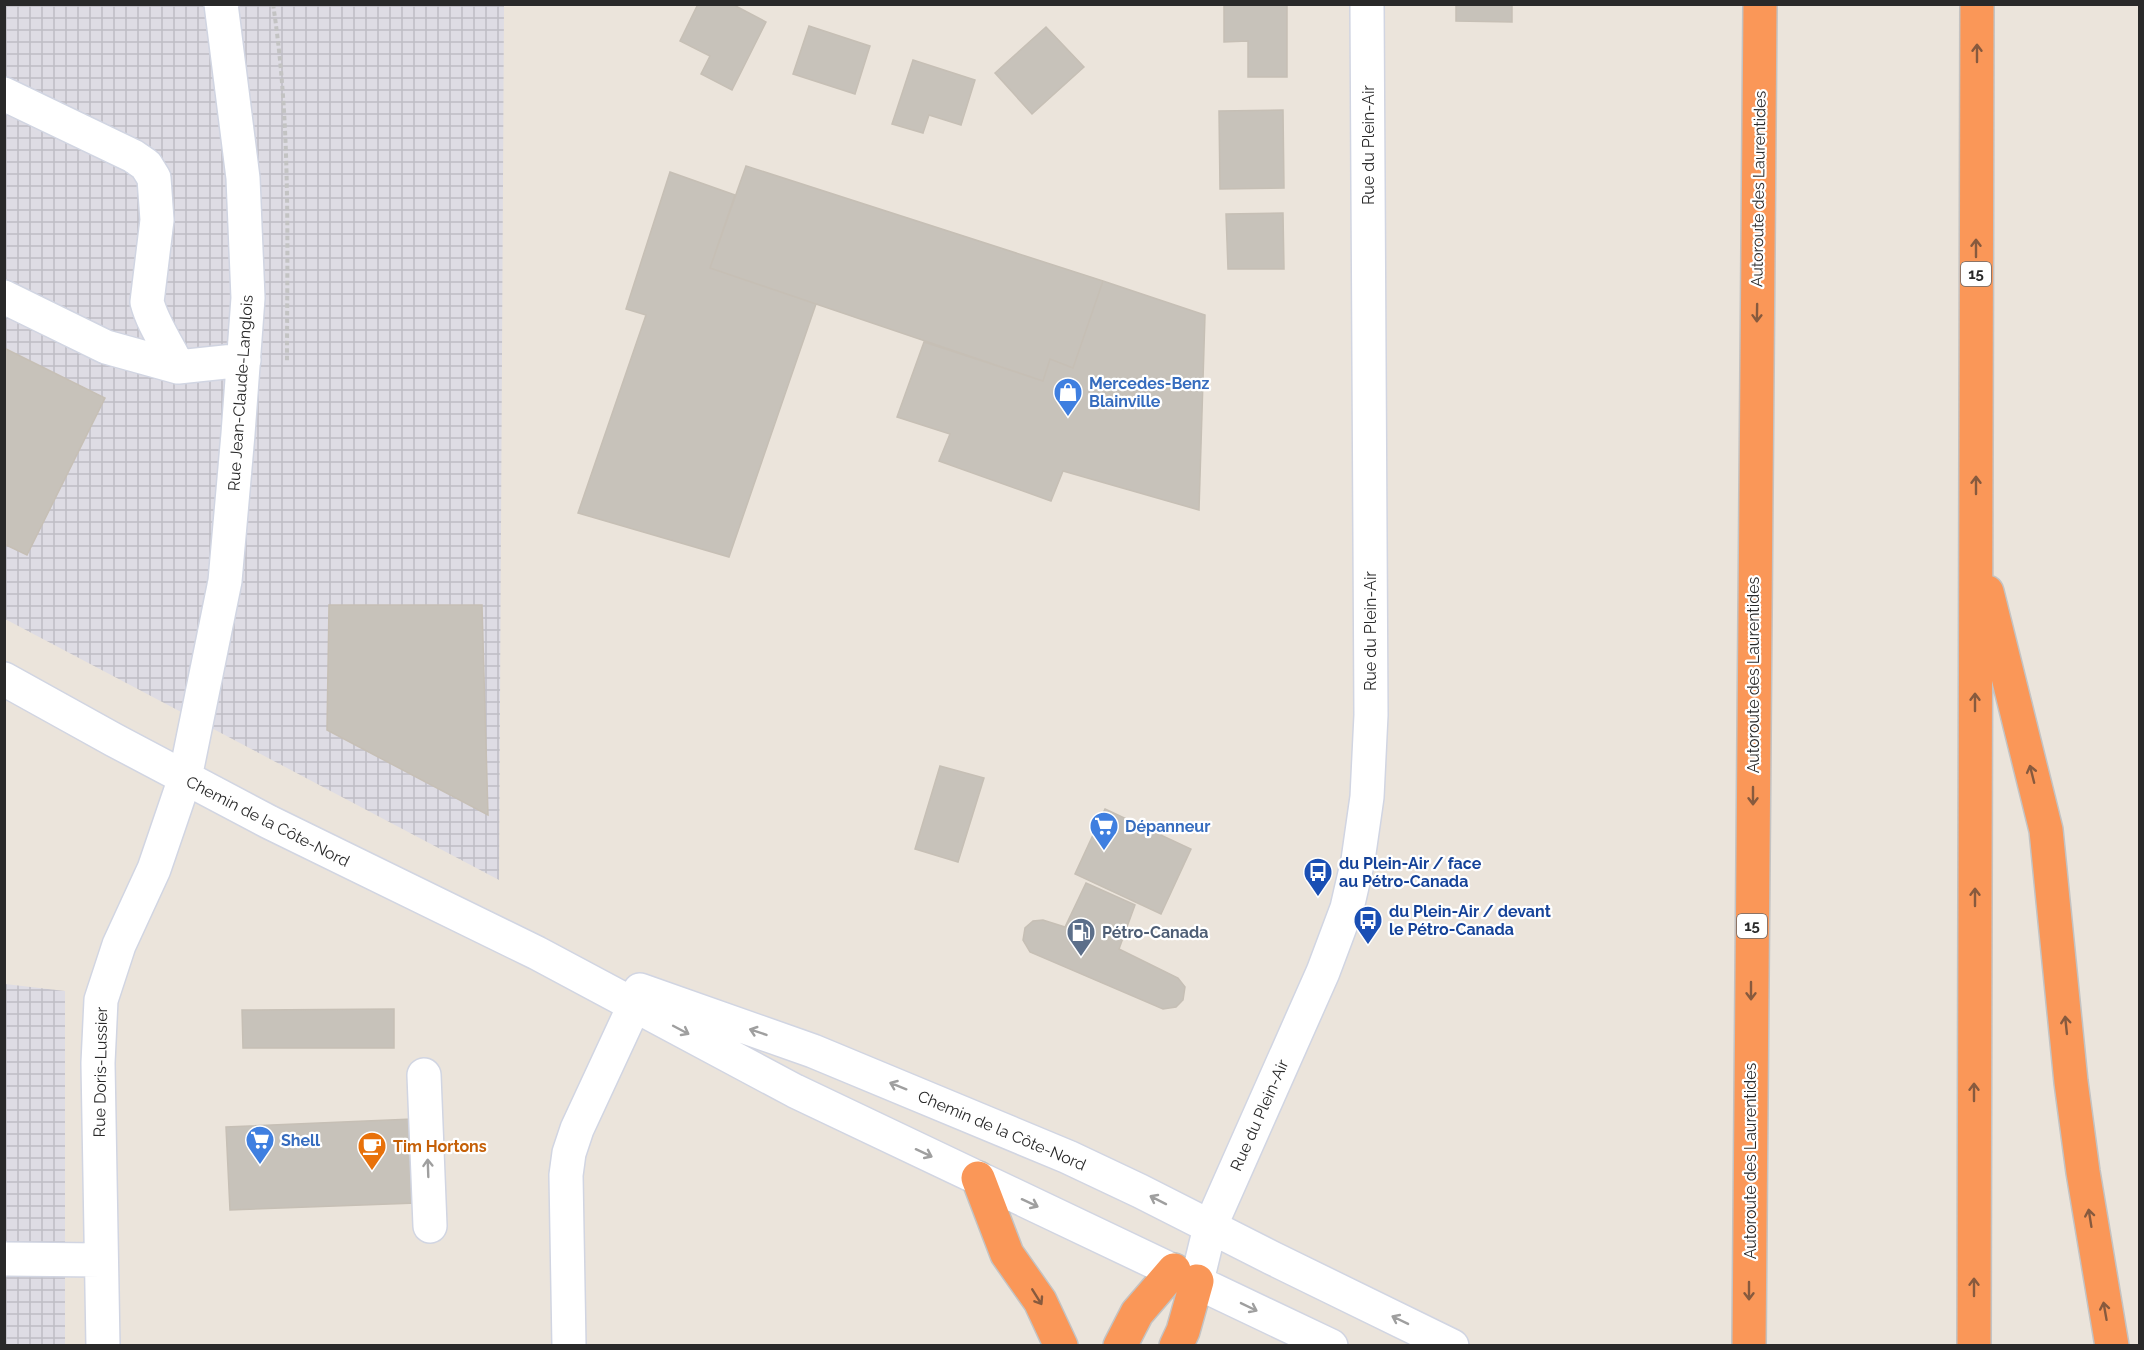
<svg xmlns="http://www.w3.org/2000/svg" width="2144" height="1350" font-family="Raleway,sans-serif">
<style>
.industrial{fill:url(#industrial-grid)}
.building{fill:#c7c2ba;stroke:#c6bfb5;stroke-width:1.5}
.lines{fill:none;stroke-linecap:round;stroke-linejoin:round}
.minor-casing{stroke:#d1d5e2;stroke-width:36}
.highway-casing{stroke:#c3c3c3;stroke-width:36}
.path{stroke:#c3c3c3;stroke-width:4;stroke-dasharray:4.5 3;stroke-linecap:butt}
.minor{stroke:#fff;stroke-width:33}
.highway{stroke:#fa9758;stroke-width:33}
.oneway{stroke:#875a3e}
.oneway2{stroke:#9f9f9f}
.labels{text-anchor:middle;stroke-width:4.5;stroke-linejoin:round;paint-order:stroke}
.shield{fill:#fff;stroke:#696969;stroke-width:1.5}
.shield-label{font-size:15px;font-weight:bold;fill:#292929}
.street-label{font-size:16px;fill:#292929;stroke:#fff}
.shop-label{font-size:16px;font-weight:bold;fill:#366cbe;stroke:#fff;text-anchor:start}
.transit-label{font-size:16px;font-weight:bold;fill:#164399;stroke:#fff;text-anchor:start}
.service-label{font-size:16px;font-weight:bold;fill:#4e5e75;stroke:#fff;text-anchor:start}
.food-label{font-size:16px;font-weight:bold;fill:#c56008;stroke:#fff;text-anchor:start}
</style>
<defs>
<pattern id="industrial-grid" width="8" height="8" patternUnits="userSpaceOnUse" patternTransform="scale(1.5)"><rect width="8" height="8" fill="#dedce4"/><path d="M0 4h8M4 0v8" fill="none" stroke="#bebdc4"/></pattern>
</defs>
<rect width="100%" height="100%" fill="#ebe4db"/>
<path class="industrial" d="M4,5H504L499,880L5,619Z
M5,984L65,991V1345L5,1346Z"/>
<path class="building" d="M698,4H732L766,22L732,90L701,74L710,56L680,41Z
M1224,4H1287V77H1248V41L1224,42Z
M1456,4H1512V22L1456,21Z
M809,26L870,46L855,94L793,74Z
M1046,27L1084,67L1032,114L995,73Z
M913,60L975,80L961,125L929,115L923,133L892,124Z
M1283,110L1284,188L1220,189L1219,111Z
M746,166L1103,281L1073,368L1050,359L1043,381L710,268Z
M670,172L735,195L710,268L816,304L729,557L578,513L646,315L626,309Z
M1283,213L1284,269H1228L1226,214Z
M1103,281L1205,315L1199,510L1063,471L1051,501L939,461L950,434L897,417L924,342L1043,381L1050,359L1073,368Z
M4,348L105,398L27,555L4,544Z
M329,605H482L488,815L327,730Z
M940,766L984,778L958,862L915,849Z
M1105,809L1191,849L1161,914L1075,874Z
M1086,883L1135,905L1119,949L1178,978L1185,987L1183,1000L1176,1007L1163,1009L1030,952L1023,940L1025,928L1033,921L1043,920L1065,927Z
M394,1009V1048H243L242,1010Z
M412,1119L416,1203L230,1210L226,1127Z"/>
<g class="lines">
<g class="minor-casing">
<path id="minor" d="M4,94L133,156L146,165L154,178L157,220L147,302C153,325 168,345 178,367
M4,297L106,347L178,367L244,360
M4,679L114,740L269,822L537,953L795,1091L1331,1346
M640,990L813,1051L1068,1157L1140,1191L1272,1258L1452,1346
M424,1075L430,1226
M4,1259L101,1260
M1197,1281L1210,1227L1323,972L1347,908L1358,860L1367,797L1371,715L1367,4
M103,1346L98,1063L101,1000L119,945L154,869L185,778L225,581L238,434L248,298L243,178L221,4
M569,1346L566,1175L569,1153L577,1129L641,991"/>
</g>
<g class="highway-casing">
<path id="highway" d="M1987,592L2046,830L2071,1082L2083,1172L2112,1346
M978,1178L1007,1254L1040,1301L1061,1346
M1120,1346L1137,1313L1174,1270
M1176,1346L1183,1331L1197,1281
M1749,1346L1760,4
M1974,1346L1977,4"/>
</g>
<path class="path" d="M273,4C291,122 287,242 287,361"/>
<use href="#minor" class="minor"/>
<use href="#highway" class="highway"/>
</g>
<defs><path id="oneway-shaft" d="M-6 0H5M1.5-3L5.5 0L1.5 3" fill="none" stroke-width="1.6" stroke-linecap="round" stroke-linejoin="round" transform="scale(1.5)"/></defs>
<g class="oneway">
<use href="#oneway-shaft" transform="translate(1977 53) rotate(-90)"/>
<use href="#oneway-shaft" transform="translate(1976 248) rotate(-90)"/>
<use href="#oneway-shaft" transform="translate(1757 313) rotate(91)"/>
<use href="#oneway-shaft" transform="translate(1976 485) rotate(-90)"/>
<use href="#oneway-shaft" transform="translate(1975 702) rotate(-90)"/>
<use href="#oneway-shaft" transform="translate(2032 774) rotate(-104)"/>
<use href="#oneway-shaft" transform="translate(1753 796) rotate(90)"/>
<use href="#oneway-shaft" transform="translate(1975 897) rotate(-90)"/>
<use href="#oneway-shaft" transform="translate(1751 991) rotate(90)"/>
<use href="#oneway-shaft" transform="translate(2066 1025) rotate(-96)"/>
<use href="#oneway-shaft" transform="translate(1974 1092) rotate(-90)"/>
<use href="#oneway-shaft" transform="translate(2090 1218) rotate(-99)"/>
<use href="#oneway-shaft" transform="translate(1974 1287) rotate(-90)"/>
<use href="#oneway-shaft" transform="translate(1749 1291) rotate(90)"/>
<use href="#oneway-shaft" transform="translate(1037 1297) rotate(58)"/>
<use href="#oneway-shaft" transform="translate(2105 1311) rotate(-100)"/>
</g>
<g class="oneway2">
<use href="#oneway-shaft" transform="translate(681 1030) rotate(28)"/>
<use href="#oneway-shaft" transform="translate(758 1032) rotate(-161)"/>
<use href="#oneway-shaft" transform="translate(898 1086) rotate(-158)"/>
<use href="#oneway-shaft" transform="translate(924 1153) rotate(25)"/>
<use href="#oneway-shaft" transform="translate(428 1168) rotate(-92)"/>
<use href="#oneway-shaft" transform="translate(1158 1200) rotate(-153)"/>
<use href="#oneway-shaft" transform="translate(1030 1203) rotate(25)"/>
<use href="#oneway-shaft" transform="translate(1249 1307) rotate(26)"/>
<use href="#oneway-shaft" transform="translate(1400 1320) rotate(-154)"/>
</g>
<defs>
<g id="shop-pin" transform="scale(1.5)"><path d="M0 17L-7.5 6A9.5 9.5 0 1 1 7.5 6Z" fill="#3f7fe0" stroke="#fff"/><path d="M-5-2.5h2.3a2.7 3.5 0 0 1 5.4 0H5L5.5 6h-11ZM-1.5-2.5h3a1.5 2.3 0 0 0-3 0Z" fill="#fff"/></g>
<g id="supermarket-pin" transform="scale(1.5)"><path d="M0 17L-7.5 6A9.5 9.5 0 1 1 7.5 6Z" fill="#3f7fe0" stroke="#fff"/><path d="M-6-5.5h2.5l.6 2H6L4.5 2H-2.5L-4.4-4H-6ZM-1.5 3.2a1.3 1.3 0 1 0 .1 0ZM3 3.2a1.3 1.3 0 1 0 .1 0Z" fill="#fff"/></g>
<g id="bus-pin" transform="scale(1.5)"><path d="M0 17L-7.5 6A9.5 9.5 0 1 1 7.5 6Z" fill="#1a4fb4" stroke="#fff"/><path d="M-5-6H5V4H4V6H2V4H-2V6H-4V4H-5ZM-3.5-4V0h7V-4ZM-3.5 1.2v1.5H-2V1.2ZM2 1.2v1.5H3.5V1.2Z" fill="#fff"/></g>
<g id="fuel-pin" transform="scale(1.5)"><path d="M0 17L-7.5 6A9.5 9.5 0 1 1 7.5 6Z" fill="#5c6f8a" stroke="#fff"/><path d="M-5.5-6h7V0h2V4h1.3V-2.5L3-4.5l.8-.8L6-3V5H2.5V1h-1V6h-7ZM-4.2-4.7v3.2H.2V-4.7Z" fill="#fff"/></g>
<g id="cafe-pin" transform="scale(1.5)"><path d="M0 17L-7.5 6A9.5 9.5 0 1 1 7.5 6Z" fill="#e8710a" stroke="#fff"/><path d="M-5.5-4.5H6V0H3Q3 3.5 0 3.5H-2.5Q-5.5 3.5-5.5 0ZM3-3.2v2h1.7v-2ZM-6 4.5H4V6H-6Z" fill="#fff"/></g>
</defs>
<g fill-rule="evenodd">
<use href="#shop-pin" x="1068" y="392"/>
<use href="#supermarket-pin" x="1104" y="826"/>
<use href="#bus-pin" x="1318" y="872"/>
<use href="#bus-pin" x="1368" y="920"/>
<use href="#fuel-pin" x="1081" y="932"/>
<use href="#supermarket-pin" x="260" y="1140"/>
<use href="#cafe-pin" x="372" y="1146"/>
</g>
<g class="labels">
<g class="shield">
<rect x="1961" y="262" width="30" height="24" rx="4.5"/>
<rect x="1737" y="914" width="30" height="24" rx="4.5"/>
</g>
<g class="shield-label">
<text x="1976" y="279">15</text>
<text x="1752" y="931">15</text>
</g>
<g class="street-label">
<text transform="translate(1368 145) rotate(-90)" y="6">Rue du Plein-Air</text>
<text transform="translate(1758 189) rotate(-89)" y="6">Autoroute des Laurentides</text>
<text transform="translate(240 393) rotate(-86)" y="6">Rue Jean-Claude-Langlois</text>
<text transform="translate(1370 631) rotate(-90)" y="6">Rue du Plein-Air</text>
<text transform="translate(1753 675) rotate(-90)" y="6">Autoroute des Laurentides</text>
<text transform="translate(268 821) rotate(27)" y="6">Chemin de la Côte-Nord</text>
<text transform="translate(100 1072) rotate(-89)" y="6">Rue Doris-Lussier</text>
<text transform="translate(1259 1115) rotate(-66)" y="6">Rue du Plein-Air</text>
<text transform="translate(1002 1130) rotate(23)" y="6">Chemin de la Côte-Nord</text>
<text transform="translate(1750 1161) rotate(-90)" y="6">Autoroute des Laurentides</text>
</g>
<g class="shop-label">
<text x="1089" y="389">Mercedes-Benz<tspan x="1089" dy="18">Blainville</tspan></text>
<text x="1125" y="832">Dépanneur</text>
<text x="281" y="1146">Shell</text>
</g>
<g class="transit-label">
<text x="1339" y="869">du Plein-Air / face<tspan x="1339" dy="18">au Pétro-Canada</tspan></text>
<text x="1389" y="917">du Plein-Air / devant<tspan x="1389" dy="18">le Pétro-Canada</tspan></text>
</g>
<g class="service-label">
<text x="1102" y="938">Pétro-Canada</text>
</g>
<g class="food-label">
<text x="393" y="1152">Tim Hortons</text>
</g>
</g>
<rect width="2144" height="1350" fill="none" stroke="#292929" stroke-width="12"/>
</svg>
